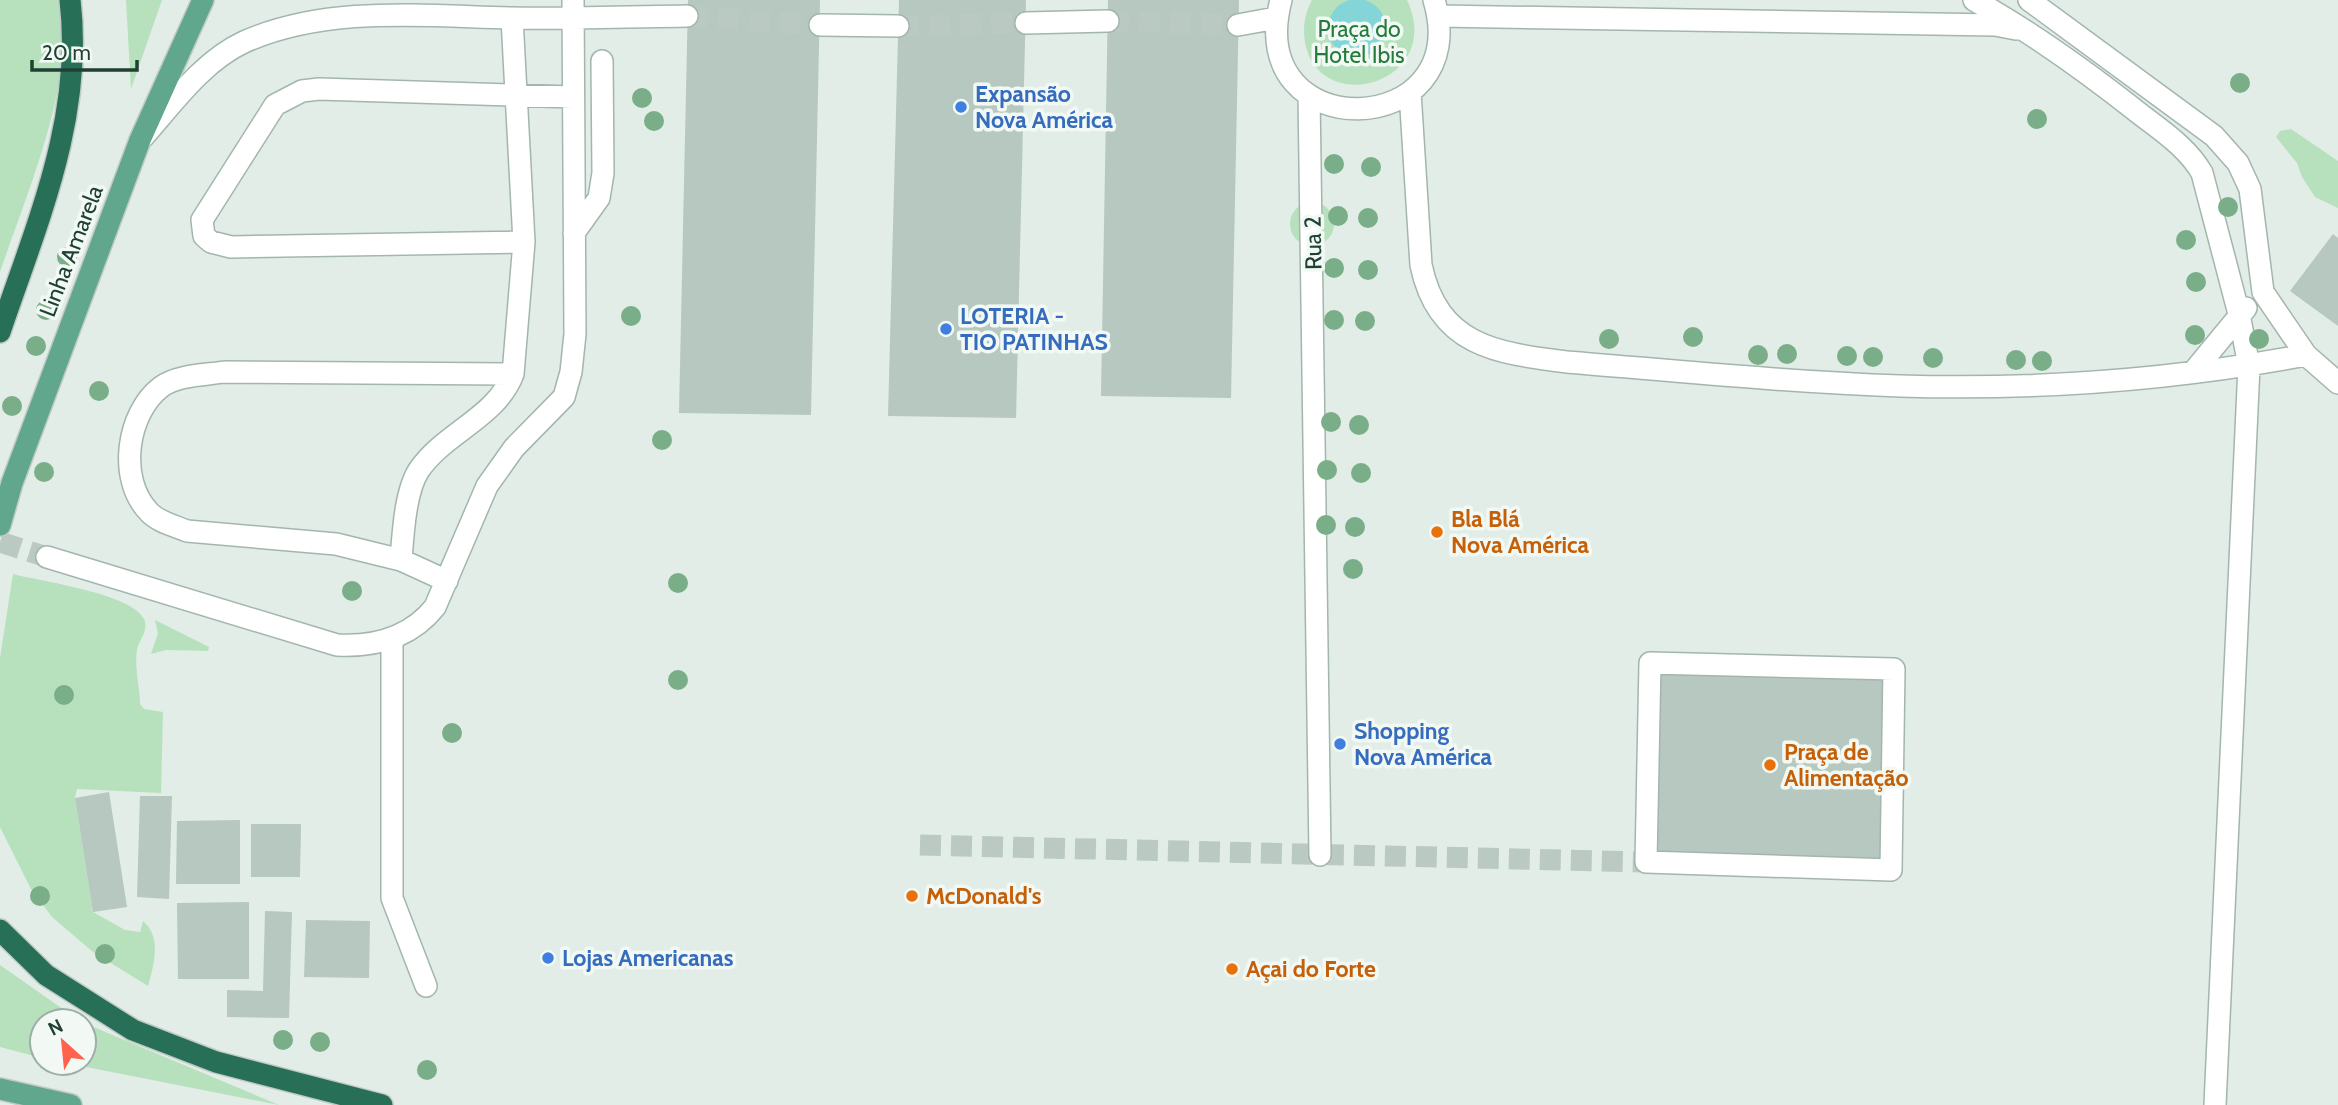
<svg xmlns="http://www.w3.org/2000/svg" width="2338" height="1105" font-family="Cabin,sans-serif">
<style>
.green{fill:#b7e1bd}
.water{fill:#83d5d8}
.building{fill:#b6c8bf}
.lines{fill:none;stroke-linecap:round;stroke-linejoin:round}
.minor-tunnel{stroke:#bacac2;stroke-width:21;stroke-dasharray:21 10;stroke-linecap:butt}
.minor-casing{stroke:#a3b6ad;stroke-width:24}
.major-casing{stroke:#c0cac6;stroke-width:24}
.highway-casing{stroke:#c0cac6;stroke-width:24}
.minor{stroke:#fff;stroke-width:21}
.major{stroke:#60a78d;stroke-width:21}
.highway{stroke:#286f58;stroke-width:21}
.tree{fill:#7aae88}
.shop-dot{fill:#3f7fe0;stroke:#f2f9f4;stroke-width:2.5}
.food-dot{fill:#e8710a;stroke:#f2f9f4;stroke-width:2.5}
.labels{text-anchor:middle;stroke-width:7;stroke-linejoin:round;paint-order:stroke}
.park-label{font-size:23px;fill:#257b3c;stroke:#f2f9f4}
.shop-label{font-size:23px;font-weight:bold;fill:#366cbe;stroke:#f2f9f4;text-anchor:start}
.street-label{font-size:23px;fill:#1f4033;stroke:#f2f9f4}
.food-label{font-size:23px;font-weight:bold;fill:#c56008;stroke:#f2f9f4;text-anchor:start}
</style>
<rect width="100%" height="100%" fill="#e1ede6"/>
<path class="green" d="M0,0H59C80,72 24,201 0,272Z
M126,0H162L131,89Z
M1312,0H1407C1445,81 1325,118 1306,47C1302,30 1304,15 1312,0Z
M2291,129L2338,161V208L2315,197L2302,177L2297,163L2276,137L2280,131Z
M1290 224a22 22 0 1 1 44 0a22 22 0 1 1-44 0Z
M13,574C40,581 133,594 144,619C149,631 139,639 137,650C134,666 140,688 140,704L144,709L163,712L161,793L77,789L75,798L93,912L125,930L140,932L143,921C162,937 154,965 148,986L93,952L52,917L31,889L0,827V658Z
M155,620L209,647L208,651L166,650L151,654L158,633Z
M0,965L80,1021H42V1058L0,1047Z
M84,1023L279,1105L66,1063H84Z"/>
<path class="water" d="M1328 28a29 29 0 1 1 58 0a29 29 0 1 1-58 0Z"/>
<path class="building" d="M688,0H820L811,415L679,413Z
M899,0H1026L1016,418L888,416Z
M1108,0H1239L1231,398L1101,396Z
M2333,234L2338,238V326L2290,291Z
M1650,663L1894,669L1891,870L1646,862Z
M109,792L127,907L93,912L75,798Z
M140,796H172L169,899L137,897Z
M240,820V884H176L177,821Z
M251,824H301L300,877H251Z
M249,902V979H178L177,903Z
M265,911L292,912L289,1018L227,1017V990L263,991Z
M306,920L370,921L369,978L304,977Z"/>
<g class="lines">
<path class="minor-tunnel" d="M687,16L820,25
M1108,21L1238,25
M898,26L1026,23
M0,542L47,557
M920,845L1646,862"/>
<g class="minor-casing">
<path id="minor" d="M1281,0C1242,149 1476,141 1434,0
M1974,0C2033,33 2087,72 2140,114C2162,131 2188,148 2202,173L2239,314L2249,366L2215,1105
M2029,0L2214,136L2238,163L2250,189L2263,292L2306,355L2338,383
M1439,16L1995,25L2016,29
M1026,23L1108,21
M820,25L898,26
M1238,25L1276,18
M1410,92L1421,265C1438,346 1496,353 1567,362C1677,371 1789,382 1900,386C2036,390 2173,380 2306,355
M1309,95L1320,855
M144,136C173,103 203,61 244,42C327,5 424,16 512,18C570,19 629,17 687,16
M574,233L599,198L603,173L602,61
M524,242L231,247L211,242L204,236L202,220L275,105L302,91L319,89L573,97
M2194,371L2246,308
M47,557L337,645C375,647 410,638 435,607L487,486L514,448L564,397L571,372L575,334L573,0
M401,560C403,535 405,491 419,470C445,432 496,418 513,374L524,242L512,18
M447,581L401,560L336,544L187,531C175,526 158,522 149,512C117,479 127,413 161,387C177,375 205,375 224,372L513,374
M392,640V898L426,986
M1650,663L1894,669L1891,870L1646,862Z"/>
</g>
<g class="major-casing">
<path id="major" d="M0,525L12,483L140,140L203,0
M0,1089L71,1105"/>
</g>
<g class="highway-casing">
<path id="highway" d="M0,332C37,223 84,117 70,0
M0,930L46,975L133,1030L216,1062L382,1105"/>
</g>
<use href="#minor" class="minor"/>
<use href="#major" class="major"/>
<use href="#highway" class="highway"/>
</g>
<g class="tree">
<circle cx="2240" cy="83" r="10"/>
<circle cx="642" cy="98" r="10"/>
<circle cx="2037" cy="119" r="10"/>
<circle cx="654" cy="121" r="10"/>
<circle cx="1334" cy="164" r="10"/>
<circle cx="1371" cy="167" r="10"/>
<circle cx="2228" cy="207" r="10"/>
<circle cx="1338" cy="216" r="10"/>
<circle cx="1368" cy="218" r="10"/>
<circle cx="2186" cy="240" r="10"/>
<circle cx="67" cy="257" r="10"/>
<circle cx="1334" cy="268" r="10"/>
<circle cx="1368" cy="270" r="10"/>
<circle cx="2196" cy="282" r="10"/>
<circle cx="46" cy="310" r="10"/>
<circle cx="631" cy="316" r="10"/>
<circle cx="1334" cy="320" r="10"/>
<circle cx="1365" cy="321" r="10"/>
<circle cx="2195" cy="335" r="10"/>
<circle cx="1693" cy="337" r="10"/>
<circle cx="1609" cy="339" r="10"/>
<circle cx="2259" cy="339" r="10"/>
<circle cx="36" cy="346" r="10"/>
<circle cx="1787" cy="354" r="10"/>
<circle cx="1758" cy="355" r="10"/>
<circle cx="1847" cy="356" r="10"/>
<circle cx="1873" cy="357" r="10"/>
<circle cx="1933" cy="358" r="10"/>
<circle cx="2016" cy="360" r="10"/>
<circle cx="2042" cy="361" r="10"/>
<circle cx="99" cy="391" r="10"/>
<circle cx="12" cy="406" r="10"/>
<circle cx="1331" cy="422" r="10"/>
<circle cx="1359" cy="425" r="10"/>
<circle cx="662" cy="440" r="10"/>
<circle cx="1327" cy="470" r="10"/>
<circle cx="44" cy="472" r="10"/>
<circle cx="1361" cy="473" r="10"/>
<circle cx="1326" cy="525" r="10"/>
<circle cx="1355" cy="527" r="10"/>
<circle cx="1353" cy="569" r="10"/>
<circle cx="678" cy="583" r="10"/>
<circle cx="352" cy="591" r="10"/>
<circle cx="678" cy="680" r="10"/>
<circle cx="64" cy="695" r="10"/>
<circle cx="452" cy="733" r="10"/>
<circle cx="40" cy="896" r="10"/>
<circle cx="105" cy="954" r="10"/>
<circle cx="283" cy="1040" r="10"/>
<circle cx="320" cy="1042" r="10"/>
<circle cx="427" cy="1070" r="10"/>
</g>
<g class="shop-dot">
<circle cx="961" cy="107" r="7"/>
<circle cx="946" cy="329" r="7"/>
<circle cx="1340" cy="744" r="7"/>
<circle cx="548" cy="958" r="7"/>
</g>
<g class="food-dot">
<circle cx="1437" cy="532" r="7"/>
<circle cx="1770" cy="765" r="7"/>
<circle cx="912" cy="896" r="7"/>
<circle cx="1232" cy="969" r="7"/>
</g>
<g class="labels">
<g class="park-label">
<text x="1359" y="37">Praça do<tspan x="1359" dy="26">Hotel Ibis</tspan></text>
</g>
<g class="shop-label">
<text x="975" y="102">Expansão<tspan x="975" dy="26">Nova América</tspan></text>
<text x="960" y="324">LOTERIA -<tspan x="960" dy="26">TIO PATINHAS</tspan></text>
<text x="1354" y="739">Shopping<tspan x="1354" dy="26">Nova América</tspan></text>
<text x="562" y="966">Lojas Americanas</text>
</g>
<g class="street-label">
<text transform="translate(1313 243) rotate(-91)" y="8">Rua 2</text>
<text transform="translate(71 251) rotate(-69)" y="8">Linha Amarela</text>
</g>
<g class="food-label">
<text x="1451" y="527">Bla Blá<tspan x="1451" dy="26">Nova América</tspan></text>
<text x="1784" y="760">Praça de<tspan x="1784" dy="26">Alimentação</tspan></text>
<text x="926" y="904">McDonald's</text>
<text x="1246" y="977">Açai do Forte</text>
</g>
</g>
<g transform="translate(63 1042) rotate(333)"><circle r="33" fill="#f2f9f4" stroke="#9eafa7" stroke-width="2"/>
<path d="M0-5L12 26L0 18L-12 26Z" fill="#ff634d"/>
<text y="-10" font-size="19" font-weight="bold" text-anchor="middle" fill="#1f4033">N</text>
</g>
<path d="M32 60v10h105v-10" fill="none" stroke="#1f4033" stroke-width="3.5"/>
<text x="42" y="60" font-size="21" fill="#1f4033" stroke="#f2f9f4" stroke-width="5" paint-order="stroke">20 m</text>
</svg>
